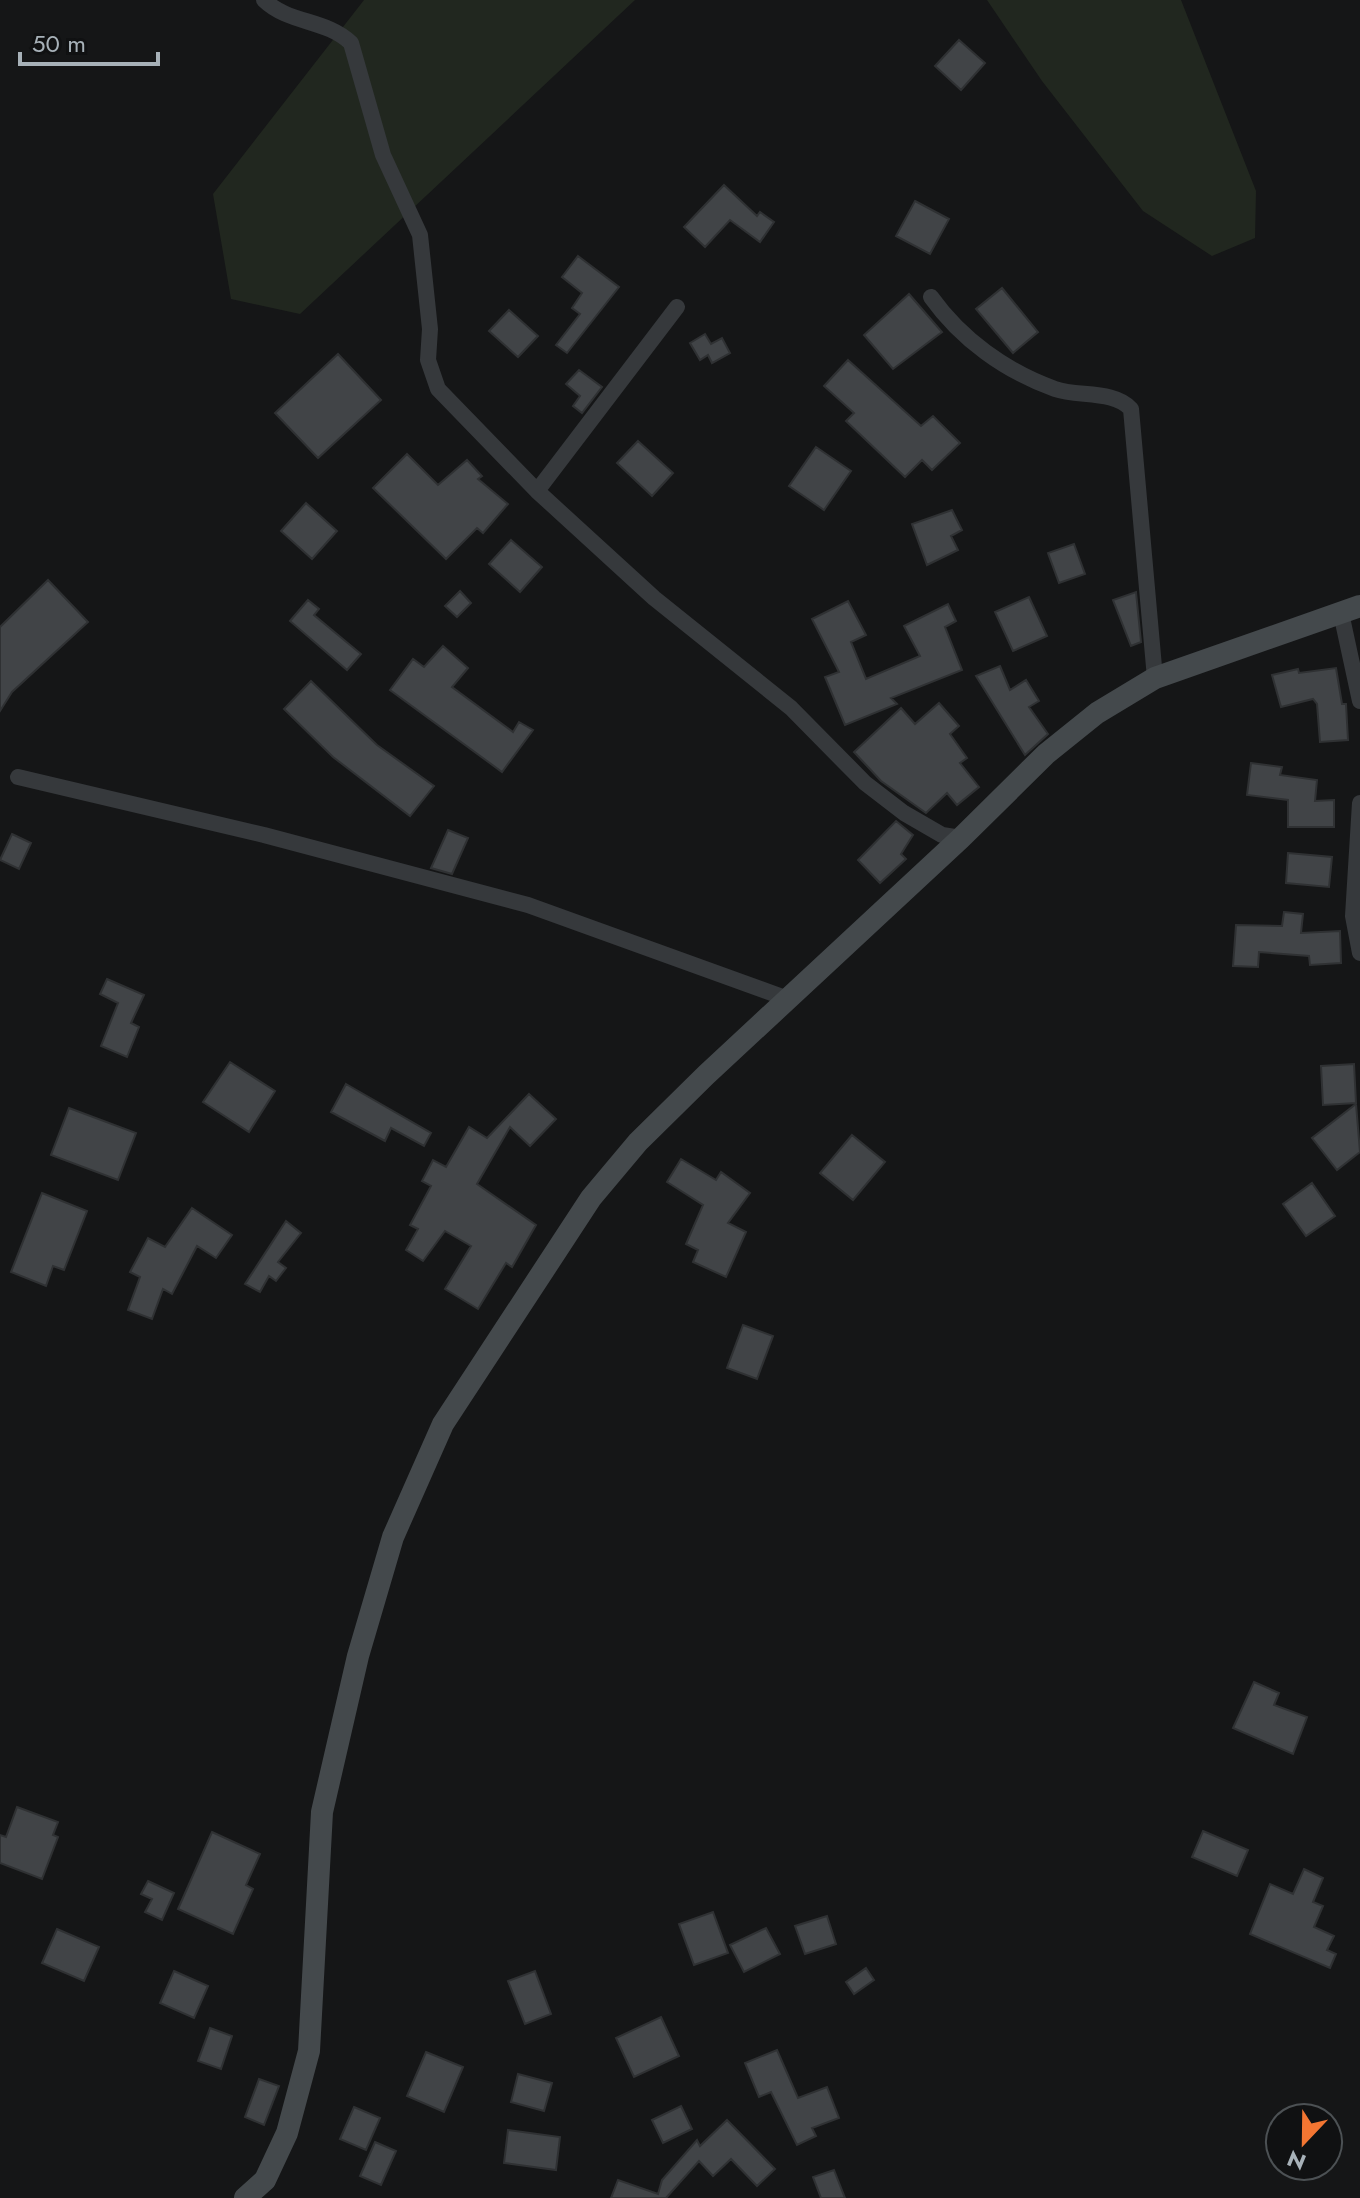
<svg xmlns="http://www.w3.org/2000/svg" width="1360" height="2198" font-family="Jost,sans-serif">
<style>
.green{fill:#21271f}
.building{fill:#414447;stroke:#2f3133;stroke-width:2}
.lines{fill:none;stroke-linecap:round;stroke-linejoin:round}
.street{stroke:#36393c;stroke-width:16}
.secondary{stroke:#44494c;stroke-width:22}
</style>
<rect width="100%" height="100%" fill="#151617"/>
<path class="green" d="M364,0H635L300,314L231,299L213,194Z
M987,0H1181L1256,191L1255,238L1212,256L1143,211L1042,81Z"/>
<path class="building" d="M959,40L985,63L961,90L935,66Z
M724,185L757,216L760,212L774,222L760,242L730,220L705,247L684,227Z
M915,201L949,219L930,254L896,236Z
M578,256L619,287L567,353L556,345L580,314L572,308L582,293L562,277Z
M1002,288L1038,332L1013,353L976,309Z
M909,294L942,332L893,369L864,335Z
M509,310L538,336L518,357L489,331Z
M705,334L711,344L722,338L730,353L712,363L708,355L700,360L690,343Z
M338,354L381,400L318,458L275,413Z
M848,360L921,426L933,416L960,443L932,470L922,460L905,477L846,421L854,413L824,386Z
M579,370L602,387L582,413L573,406L580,396L566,384Z
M638,441L673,473L652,496L617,463Z
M816,447L851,471L824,510L789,486Z
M407,454L438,485L467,460L482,476L478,479L508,504L483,533L477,528L446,559L373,488Z
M306,503L337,531L312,559L281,531Z
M952,510L962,530L951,536L958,550L927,565L912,524Z
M511,540L542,567L520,592L489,564Z
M1074,544L1085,574L1059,583L1048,553Z
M48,580L88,622L12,692L0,711V627Z
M460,591L471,603L457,617L445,606Z
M1136,592L1141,642L1131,646L1113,600Z
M1029,597L1047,636L1013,651L995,612Z
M308,600L319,609L314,615L361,654L347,670L290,621Z
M848,601L866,635L851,642L866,679L920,656L904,626L948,604L956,621L945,627L962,670L891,698L897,704L845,725L825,677L839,672L812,619Z
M443,646L468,668L452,687L513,732L519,722L533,730L502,772L390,690L413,659L424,667Z
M1000,666L1010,690L1026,680L1039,701L1029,707L1048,734L1025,755L976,676Z
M1336,668L1342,704H1346L1348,740L1320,742L1317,704L1313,699L1281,707L1272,675L1298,669L1299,673Z
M311,681L377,745L434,786L410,816L333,757L284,709Z
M939,703L959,726L950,734L967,758L960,763L979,787L957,805L947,793L926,813L881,781L854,752L901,708L915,724Z
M1251,763L1282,767L1280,775L1317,780L1315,801L1334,800V827H1288V800L1247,795Z
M896,821L913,835L901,854L906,859L880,883L858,860Z
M448,830L468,838L452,874L431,868Z
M12,834L31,843L19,869L0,860Z
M1288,853L1332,857L1329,887L1286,883Z
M1284,912L1303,914L1301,933L1340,931L1341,963L1310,965L1309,956L1259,952L1258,967L1233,966L1236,925L1282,926Z
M107,979L144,995L131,1023L139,1027L127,1057L101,1046L118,1003L100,994Z
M230,1062L275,1091L249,1132L203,1102Z
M1354,1064L1356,1103L1323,1105L1321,1066Z
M346,1084L431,1133L424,1146L391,1128L385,1141L331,1112Z
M529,1094L556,1119L530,1146L510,1127L477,1184L536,1225L512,1267L506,1263L478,1309L445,1289L471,1246L445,1231L423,1261L406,1250L418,1229L410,1225L431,1186L422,1181L433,1160L446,1167L469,1127L487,1138Z
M1356,1104L1360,1152L1337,1170L1312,1138Z
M69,1108L136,1133L118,1180L51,1155Z
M852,1135L885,1162L853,1200L820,1173Z
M681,1159L716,1180L721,1172L750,1193L728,1223L746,1232L726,1277L693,1262L698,1250L686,1244L703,1205L667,1182Z
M1312,1183L1335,1216L1306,1236L1283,1204Z
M42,1193L87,1211L64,1270L53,1266L46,1286L11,1272Z
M192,1208L232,1235L216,1258L197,1246L172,1294L163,1289L152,1319L128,1310L140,1277L130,1272L148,1238L165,1247Z
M286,1221L301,1233L278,1262L286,1268L276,1281L269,1276L260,1292L245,1284Z
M743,1325L773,1336L757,1379L727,1368Z
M1254,1682L1279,1693L1274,1705L1307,1717L1293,1754L1233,1728Z
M17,1807L58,1822L53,1835L58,1837L42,1879L0,1863V1835L6,1837Z
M1203,1831L1248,1850L1237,1876L1192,1857Z
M212,1832L260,1854L246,1885L253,1889L233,1934L178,1909Z
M1304,1869L1323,1878L1313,1902L1323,1906L1314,1927L1334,1936L1327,1950L1336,1954L1330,1968L1250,1934L1270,1884L1293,1894Z
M148,1881L174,1893L162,1920L145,1912L152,1899L141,1894Z
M713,1912L728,1953L694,1965L679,1924Z
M827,1916L836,1944L805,1954L795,1926Z
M766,1928L780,1954L744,1972L730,1945Z
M57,1929L99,1947L84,1981L42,1963Z
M866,1968L874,1980L854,1994L846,1982Z
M174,1971L208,1986L194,2018L160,2003Z
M535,1971L551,2014L525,2024L508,1981Z
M661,2017L679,2056L634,2077L616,2038Z
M210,2028L232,2036L221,2069L198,2061Z
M777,2050L798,2098L827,2087L839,2118L812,2128L816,2136L797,2145L771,2092L759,2097L745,2063Z
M426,2052L463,2067L444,2112L407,2096Z
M518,2074L552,2083L544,2111L511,2102Z
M259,2079L279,2086L264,2125L245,2117Z
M681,2106L692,2129L663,2143L652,2120Z
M354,2107L380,2118L366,2150L340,2139Z
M727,2120L775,2169L757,2186L731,2159L713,2176L699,2161L666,2198H611L618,2180L658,2194L662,2180L697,2140L700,2146Z
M508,2130L560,2137L556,2170L504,2163Z
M375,2142L396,2151L381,2185L360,2176Z
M834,2170L845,2198H821L813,2177Z"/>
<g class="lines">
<path class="street" d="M264,0C289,24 326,19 351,43L383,155L420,235L430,329L428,360L438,389L537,491L654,598L791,708L865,783L904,813L942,835L961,838
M931,297C961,339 1005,371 1055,389C1078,397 1114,390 1131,409L1155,678
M537,491L677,307
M1341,613L1360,701
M18,777L264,835L528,905L788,999
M1360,803L1353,916L1360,953"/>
<path class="secondary" d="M245,2198L265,2180L287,2133L309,2051L322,1812L358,1656L393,1537L443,1424L591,1198L638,1142L706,1075L961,838L1046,754L1097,713L1155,678L1360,606"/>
</g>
<g transform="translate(1304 2142) rotate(202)"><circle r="38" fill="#101112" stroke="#4c5154" stroke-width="2"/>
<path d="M0-6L14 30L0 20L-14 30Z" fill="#f37632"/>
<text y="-12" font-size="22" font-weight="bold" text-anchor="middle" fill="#a7b1b8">N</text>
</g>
<path d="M20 52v12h138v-12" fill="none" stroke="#a7b1b8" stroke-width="4"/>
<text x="32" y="52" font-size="24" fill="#a7b1b8" stroke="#101112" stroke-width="6" paint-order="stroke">50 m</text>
</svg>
